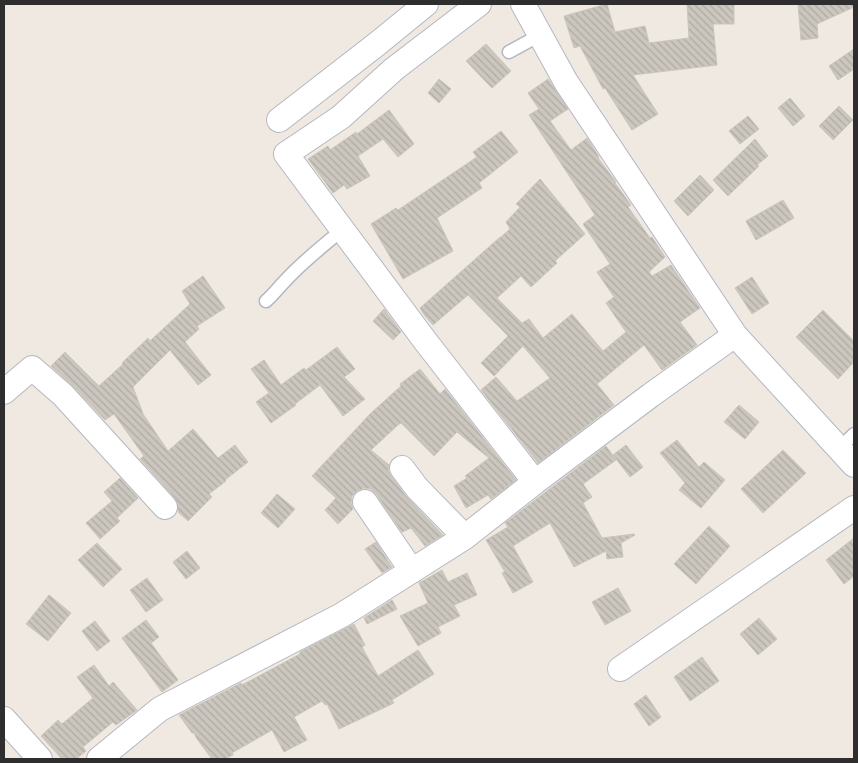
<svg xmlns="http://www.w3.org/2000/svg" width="858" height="763" font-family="Poppins,sans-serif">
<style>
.building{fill:url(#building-back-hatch);stroke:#cbc5ba}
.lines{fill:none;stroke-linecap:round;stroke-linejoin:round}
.lane-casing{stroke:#b4b7c1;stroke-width:15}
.street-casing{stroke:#b4b7c1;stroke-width:26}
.lane{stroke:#fff;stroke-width:12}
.street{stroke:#fff;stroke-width:24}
</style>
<defs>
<pattern id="building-back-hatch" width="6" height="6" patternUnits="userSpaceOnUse" patternTransform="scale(1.25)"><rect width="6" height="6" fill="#cbc7bf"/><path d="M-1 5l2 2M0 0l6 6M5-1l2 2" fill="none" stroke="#afaba4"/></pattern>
</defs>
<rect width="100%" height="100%" fill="#efe9e1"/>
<path class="building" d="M607,4L615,32L645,26L649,43L689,38L687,4H734V24H713L717,65L633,75L658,114L632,130L605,88L603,89L580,46L574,48L564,16Z
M798,4H854V7L817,24L818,38L801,40Z
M486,44L511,71L492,88L466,61Z
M854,49V69L838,80L829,66Z
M439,79L451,89L439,103L428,93Z
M548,79L568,109L550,121L571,150L587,138L599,157L598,158L616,182L615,183L631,205L628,207L650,238L652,237L665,257L649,272L652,276L671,265L700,308L680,322L697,345L662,370L644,345L597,384L614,405L538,463L481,390L496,377L517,401L550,378L523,346L494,376L481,363L508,336L468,295L433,325L425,316L420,308L499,238L503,236H502L510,229L506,222L520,207L516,204L540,179L585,234L555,261L557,263L531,287L521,276L497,298L522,323L529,319L543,338L572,314L603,351L626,332L606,303L614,297L597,272L610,264L583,224L595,215L529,115L539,109L528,93Z
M790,98L805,116L793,126L778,108Z
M839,106L853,120L833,140L819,126Z
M389,110L414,144L398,157L383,139L358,156L370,176L347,189L344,185L333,193L308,159L328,146L330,150L356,132L357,134Z
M748,116L759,129L740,144L729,131Z
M501,131L518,152L479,183L482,188L437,218L453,251L403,279L371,224L396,208L398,210L477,157L473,152Z
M755,139L768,156L757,165L759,166L728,196L713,180Z
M700,175L714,190L688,216L674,201Z
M783,200L794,218L756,240L746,221Z
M203,276L225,308L197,326L199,329L185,342L211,375L198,385L170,350L133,387L143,414L168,451L193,429L218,458L235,445L248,462L225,480L226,481L209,494L212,497L188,521L178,512V505L175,498L140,459L144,456L114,414L105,420L73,386L51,366L65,352L99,386L123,364L122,363L148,338L150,341L190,304L182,291Z
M752,277L769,303L752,314L735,288Z
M384,309L401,332L393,340L373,321Z
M823,310L854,341V362L838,379L796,337Z
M337,347L355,369L344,377L365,399L343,416L320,385L295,404L296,405L271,423L256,402L269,393L251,369L264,360L281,385L304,368L306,370Z
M420,369L440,394L445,389L516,480L491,499L488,495L466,508L454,486L467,478L465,476L489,458L457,432L434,456L401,423L399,424L371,450L389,465L388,470L391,476L406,496L443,535L425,546L411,528L402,532L376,494L371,489L364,488L357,491L352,496L351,503L353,509L338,524L325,510L336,498L312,476L371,413L401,386L400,384Z
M739,405L759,422L745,439L724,422Z
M677,440L699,467L704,462L725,480L701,508L679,490L685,483L660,453Z
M626,445L643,467L630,477L613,455Z
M606,446L616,460L583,484L592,497L583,503L602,538L634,534L635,535L621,543L623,557L607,559L606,551L574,567L550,523L513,546L533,582L513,593L502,573L505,572L486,540L508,527L505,523Z
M783,450L806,473L763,513L741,489Z
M120,478L138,498L117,518L120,521L100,539L86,523L112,501L104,492Z
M277,494L295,509L278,528L261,513Z
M709,526L730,546L696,584L674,564Z
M854,538V576L844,584L826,560Z
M376,542L392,567L382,573L365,549Z
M97,543L122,569L103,587L78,560Z
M187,551L200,568L186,579L173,562Z
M442,570L448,582L467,573L477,595L454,605L460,616L438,627L441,633L418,646L400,616L428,603L419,583Z
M147,578L163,600L146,612L130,590Z
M618,588L631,611L605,625L592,602Z
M49,595L71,613L48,641L26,624Z
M392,600L397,609L367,624L364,618Z
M759,618L777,639L758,655L740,634Z
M146,620L159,637L151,643L178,680L162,692L122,638Z
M95,621L110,641L97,651L82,631Z
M354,624L365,645L362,647L378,676L418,650L434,674L392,700L394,703L339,729L327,704L325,705L322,701L294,717L307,740L284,752L272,730L232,753L233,755L224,759H212L197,739L194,733H192L179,715L241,683L242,685L300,654V652Z
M702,657L719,681L690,701L674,677Z
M94,665L109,686L113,682L137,710L116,725L113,722L83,747L86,751L76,759H62L41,736L58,720L62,724L93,698L77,677Z
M646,695L661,717L649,726L634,704Z"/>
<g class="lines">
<g class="lane-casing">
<path id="lane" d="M509,52L540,35
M266,301C274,294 278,288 285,281C302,262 323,246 342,230
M840,448L854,434"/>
</g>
<g class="street-casing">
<path id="street" d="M479,4L394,69L341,117L286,154L426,342L535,482
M523,4L566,82L735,335L854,465
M279,120L377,44L426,4
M4,392L32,368L63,395L165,507
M402,468L417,488L465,537
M365,502L412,571
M620,669L854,508
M4,719L40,759
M99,759L160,709L342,615L465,537L535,482L651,395L735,335"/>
</g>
<use href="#lane" class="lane"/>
<use href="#street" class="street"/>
</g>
<rect width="858" height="763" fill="none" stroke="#2e2e2e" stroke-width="10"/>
</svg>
